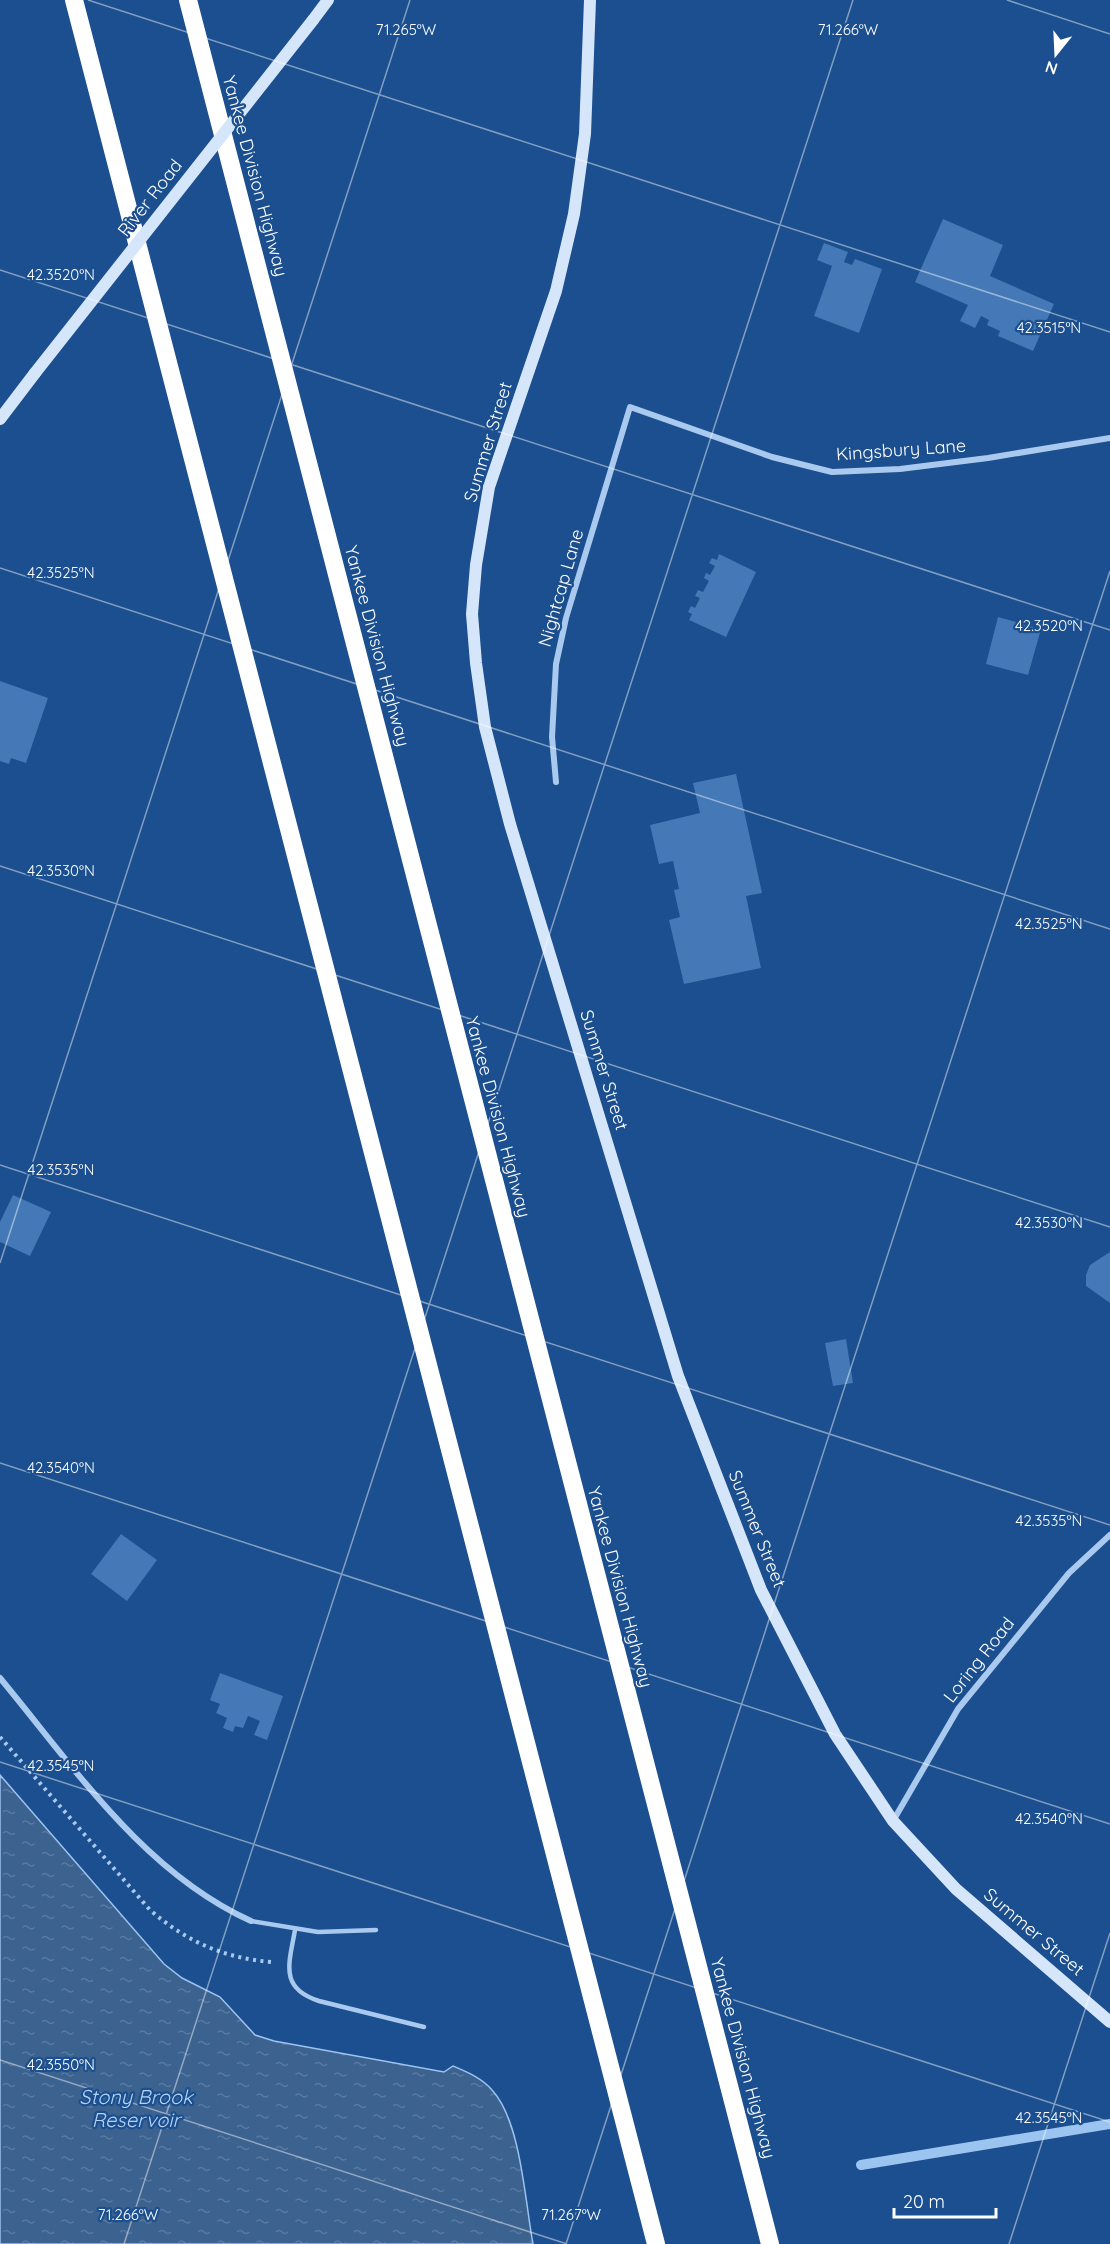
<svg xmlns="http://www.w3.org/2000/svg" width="1110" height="2244" font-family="Quicksand,sans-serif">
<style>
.water{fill:url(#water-ripples);stroke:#9cc4f0;stroke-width:1.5}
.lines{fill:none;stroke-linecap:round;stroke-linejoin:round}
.stream{stroke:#9cc4f0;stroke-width:10}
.building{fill:#4478b7}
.path{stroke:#a9c9ee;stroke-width:4;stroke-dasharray:3 4.5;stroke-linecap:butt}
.lane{stroke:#a9c9ee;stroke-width:4.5}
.street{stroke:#a9c9ee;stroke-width:6}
.secondary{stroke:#d6e6fa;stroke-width:12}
.highway{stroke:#fff;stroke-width:18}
.secondary-bridge{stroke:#d6e6fa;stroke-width:12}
.ticks{fill:none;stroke:#fff;stroke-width:1.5;stroke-opacity:0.45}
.labels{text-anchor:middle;stroke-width:4.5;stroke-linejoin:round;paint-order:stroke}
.street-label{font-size:18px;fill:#fff;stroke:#1b4f8f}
.water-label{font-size:20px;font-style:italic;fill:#b5d3f5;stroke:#1b4f8f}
.ticks-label{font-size:15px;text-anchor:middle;fill:#fff;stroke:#1b4f8f;stroke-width:4.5;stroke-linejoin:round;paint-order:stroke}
</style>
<defs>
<pattern id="water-ripples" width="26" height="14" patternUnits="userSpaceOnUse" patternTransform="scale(1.5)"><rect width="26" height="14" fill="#3c6290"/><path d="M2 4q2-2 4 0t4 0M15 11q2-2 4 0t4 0" fill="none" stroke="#597aa1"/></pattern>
</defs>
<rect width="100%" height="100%" fill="#1b4f8f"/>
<path class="water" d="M0,1775L164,1964L182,1978L220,1997L255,2035L274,2041L444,2072L453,2066C467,2072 482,2078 492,2090C521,2121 525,2202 533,2244H0Z"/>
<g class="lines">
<path class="stream" d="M861,2165L1110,2124"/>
</g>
<path class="building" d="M943,219L1003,245L990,276L1054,304L1033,351L998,336L1000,331L987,325L989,320L981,316L975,328L960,321L968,305L915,282Z
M824,243L848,252L844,262L852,265L855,259L882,269L859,333L814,316L832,266L817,260Z
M719,554L756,572L726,637L689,620L692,614L688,612L691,606L695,608L700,598L695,596L698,590L703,592L709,581L704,578L706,573L710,575L715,566L709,563L712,558L717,560Z
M998,617L1041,629L1028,675L986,664Z
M0,681L48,698L26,763L11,758L9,764L0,761Z
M736,774L762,893L746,896L761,968L684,984L669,920L680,917L674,890L679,889L673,861L659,864L650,825L700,813L693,783Z
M13,1195L51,1212L30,1256L0,1242V1222Z
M1110,1252V1303L1086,1286V1275L1090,1265Z
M846,1339L853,1383L833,1386L825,1343Z
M121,1534L157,1560L127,1601L91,1574Z
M220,1673L283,1696L267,1740L254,1735L260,1721L248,1716L243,1728L235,1726L233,1732L223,1728L227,1718L216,1713L220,1704L210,1700Z"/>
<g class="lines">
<path class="path" d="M0,1737L150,1910C186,1941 223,1958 271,1962"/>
<path class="lane" d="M251,1921L318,1932L376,1930
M295,1930C289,1964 279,1988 319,2001L424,2027"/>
<path class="street" d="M556,782L552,737L556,664L566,618L630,407L772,457L832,472L900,469L988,458L1110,438
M0,1678C74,1767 143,1872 251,1921
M893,1821L958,1709L1069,1573L1110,1535"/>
<path class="secondary" d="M590,0L585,134L574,214L556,291L489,487L476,565L472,614L476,663L485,727L510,824L678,1376L761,1590L835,1734L893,1821L956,1889L1110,2022
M313,20L328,0
M0,419L35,373"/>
<path class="highway" d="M74,0L656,2244
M188,0L770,2244"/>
<path class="secondary-bridge" d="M35,373L313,20"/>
</g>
<path class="ticks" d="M88,0L1110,332M1007,0L1110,34M0,270L1110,630M0,568L1110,929M0,866L1110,1227M0,1165L1110,1525M0,1263L410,0M0,1463L1110,1824M0,1762L1110,2122M0,2060L567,2244M124,2244L853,0M566,2244L1110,571M1009,2244L1110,1933"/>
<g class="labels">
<g class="street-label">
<text transform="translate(255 176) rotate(75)" y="6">Yankee Division Highway</text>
<text transform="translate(150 198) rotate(-52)" y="6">River Road</text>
<text transform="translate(488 442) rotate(-73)" y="6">Summer Street</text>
<text transform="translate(901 450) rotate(-4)" y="6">Kingsbury Lane</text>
<text transform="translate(561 588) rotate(-74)" y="6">Nightcap Lane</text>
<text transform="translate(377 646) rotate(75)" y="6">Yankee Division Highway</text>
<text transform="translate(604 1070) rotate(73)" y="6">Summer Street</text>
<text transform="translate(498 1117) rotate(75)" y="6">Yankee Division Highway</text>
<text transform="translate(757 1529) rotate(68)" y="6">Summer Street</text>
<text transform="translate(620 1587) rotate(75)" y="6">Yankee Division Highway</text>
<text transform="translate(979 1660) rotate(-52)" y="6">Loring Road</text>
<text transform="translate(1034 1932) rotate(40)" y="6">Summer Street</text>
<text transform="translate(743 2058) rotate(75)" y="6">Yankee Division Highway</text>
</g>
<g class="water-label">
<text x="136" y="2104">Stony Brook<tspan x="136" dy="23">Reservoir</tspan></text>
</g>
</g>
<g class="ticks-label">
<text x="406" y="35">71.265°W</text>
<text x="848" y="35">71.266°W</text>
<text x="61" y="280">42.3520°N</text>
<text x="1049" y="333">42.3515°N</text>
<text x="61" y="578">42.3525°N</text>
<text x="1049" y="631">42.3520°N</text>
<text x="61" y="876">42.3530°N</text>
<text x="1049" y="929">42.3525°N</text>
<text x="61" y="1175">42.3535°N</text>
<text x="1049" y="1228">42.3530°N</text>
<text x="61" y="1473">42.3540°N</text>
<text x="1049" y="1526">42.3535°N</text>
<text x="61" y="1771">42.3545°N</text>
<text x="1049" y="1824">42.3540°N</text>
<text x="61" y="2070">42.3550°N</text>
<text x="1049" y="2123">42.3545°N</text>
<text x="128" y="2220">71.266°W</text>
<text x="571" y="2220">71.267°W</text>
</g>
<g transform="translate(1056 54) rotate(198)" stroke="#1b4f8f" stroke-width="4.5" paint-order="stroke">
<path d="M0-4.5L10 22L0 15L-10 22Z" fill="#ffffff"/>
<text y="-9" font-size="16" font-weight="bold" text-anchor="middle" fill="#ffffff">N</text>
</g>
<path d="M894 2208v9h102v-9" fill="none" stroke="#ffffff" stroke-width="3"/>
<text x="903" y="2208" font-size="18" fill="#ffffff" stroke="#1b4f8f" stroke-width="4.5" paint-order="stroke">20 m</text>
</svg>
